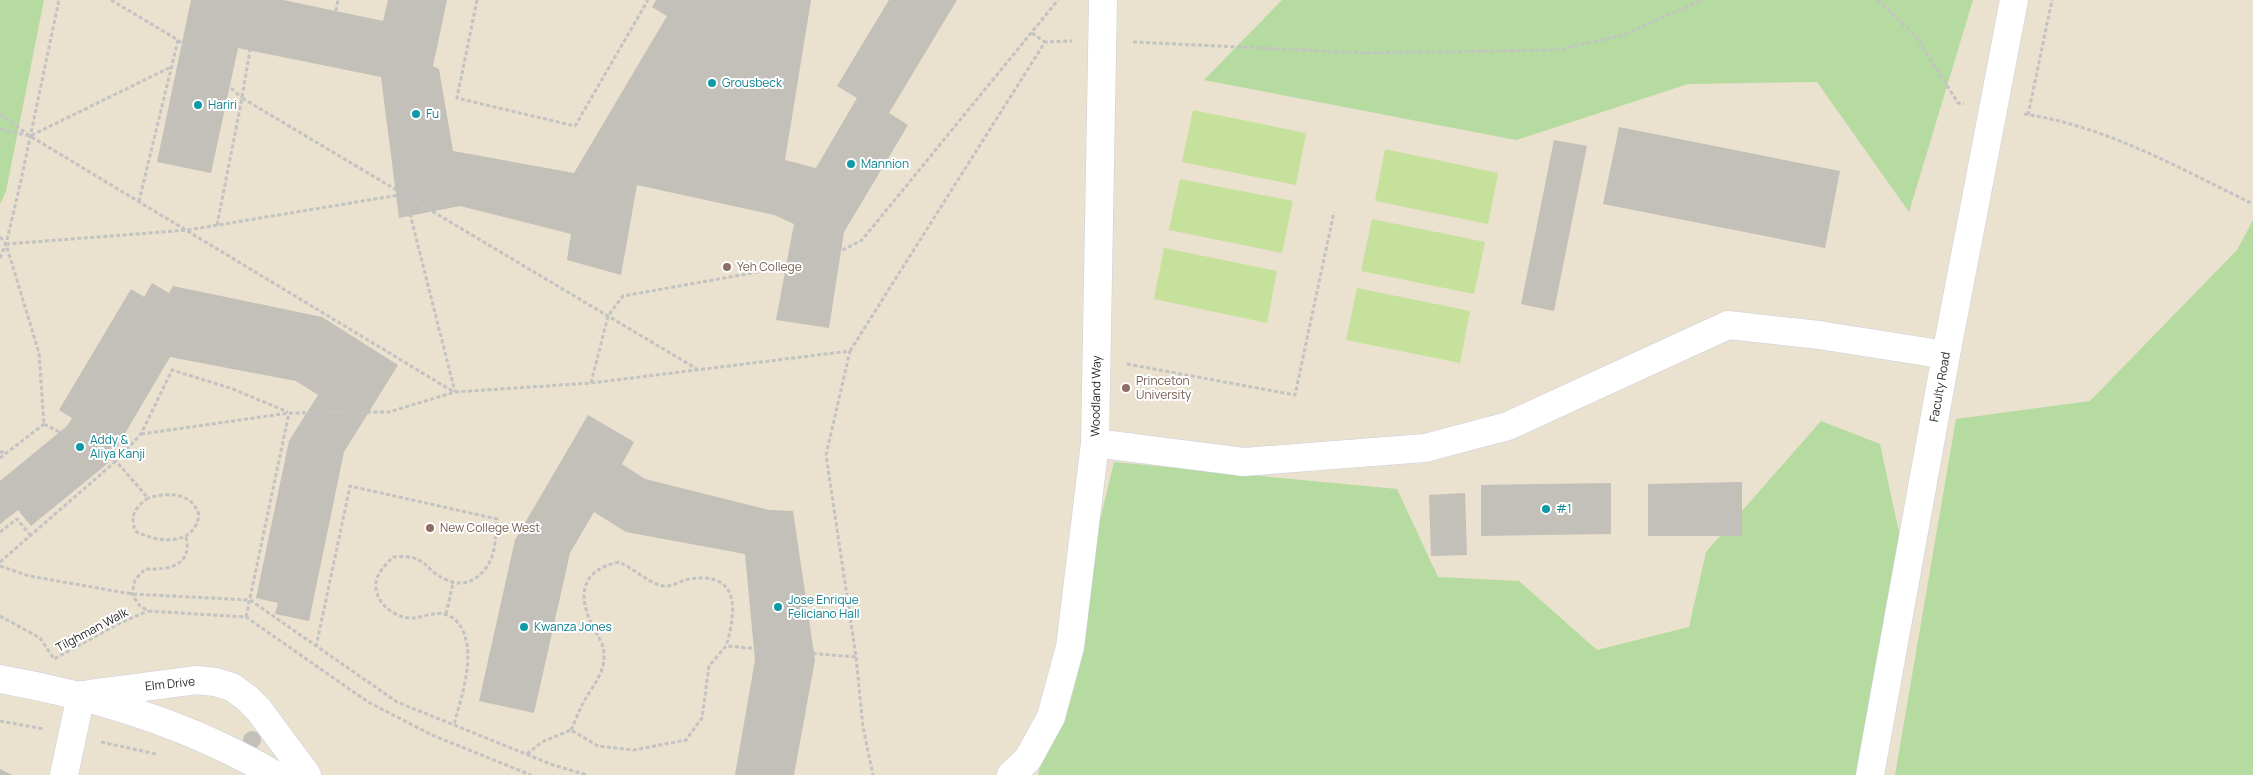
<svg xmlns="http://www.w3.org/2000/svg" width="2253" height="775" font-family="Manrope,sans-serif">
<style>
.education{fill:#eae1ce}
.green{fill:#b5dba0}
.pitch{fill:#c5e19c}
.building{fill:#c3bfb9}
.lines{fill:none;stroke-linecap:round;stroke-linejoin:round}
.minor-casing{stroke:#ccceda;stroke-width:29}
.path{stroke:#c3c3c3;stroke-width:3;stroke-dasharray:4 2.5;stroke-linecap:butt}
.minor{stroke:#fff;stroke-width:28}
.culture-dot{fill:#0f9aa8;stroke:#fff;stroke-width:2}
.education-dot{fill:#8d6e63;stroke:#fff;stroke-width:2}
.labels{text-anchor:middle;stroke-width:4;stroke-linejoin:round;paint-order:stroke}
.culture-label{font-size:12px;fill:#0d838f;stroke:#fff;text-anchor:start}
.education-label{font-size:12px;fill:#785e54;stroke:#fff;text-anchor:start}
.street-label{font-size:12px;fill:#2a2a2a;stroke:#fff}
</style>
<rect width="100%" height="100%" fill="#eae4dd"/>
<path class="education" d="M0,0H2253V775H0Z"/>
<path class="green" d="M0,0H44L6,191L0,204Z
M1282,0H1973L1909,212L1817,82L1688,84L1516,140L1204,80Z
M2253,220V775H1895L1956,419L2090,401L2237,250Z
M1821,421L1880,444L1900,537L1859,775H1038L1114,462L1397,489L1438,577L1519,581L1597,650L1689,627L1706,552Z"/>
<path class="pitch" d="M1193,110L1306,133L1296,185L1182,162Z
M1385,149L1498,173L1488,224L1375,201Z
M1180,179L1293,201L1282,253L1169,230Z
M1372,219L1485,242L1474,294L1361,271Z
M1164,248L1277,271L1267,323L1154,299Z
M1357,288L1470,311L1460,363L1346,340Z"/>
<path class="building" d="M191,0H283L383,21L388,0H447L433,66L439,69L453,151L574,173L667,16L652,7L656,0H811L785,160L816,168L857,98L837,86L889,0H957L889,113L908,125L844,232L829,328L776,320L794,224L774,215L637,185L621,275L567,260L571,234L460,206L399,218L381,77L238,48L211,173L157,162Z
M1619,127L1840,171L1825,248L1603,204Z
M1554,140L1587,146L1554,311L1521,304Z
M152,283L169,293L173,286L322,317L398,365L344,452L309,621L275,614L278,603L256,598L289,441L318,395L296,381L170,357L107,464L31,526L18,510L0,524V481L67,426L72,418L59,410L131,289L144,297Z
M588,415L634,442L622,464L645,479L769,510L793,511L815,660L794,775H735L755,660L745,554L626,532L594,512L570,553L534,713L479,701L515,540Z
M1742,482V536H1648V484Z
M1611,483V534L1481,536V485Z
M1465,493L1467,555L1431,556L1429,495Z
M243 740a9 9 0 1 1 18 0a9 9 0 1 1-18 0Z
M0,769L12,775H0Z"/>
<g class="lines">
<g class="minor-casing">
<path id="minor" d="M1095,443L1244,462L1425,448L1508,426L1728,325L1819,335L1946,355
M0,679C96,696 191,725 275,775
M90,694L197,680L215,682L232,687L247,698L259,710L307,775
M64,775L81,695
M1011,775L1028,759L1051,717L1070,647L1095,443L1103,0
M1870,775L1946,355L2014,0"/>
</g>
<path class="path" d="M111,0L178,40L139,201
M477,0L457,98L575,126L648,0
M1878,0L1917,38L1958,103L1964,104
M336,11L338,0
M1032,33L1045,42
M178,40L242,98
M1133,42L1362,53L1557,50L1623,35L1703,0
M242,97L250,50
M0,114L30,136L454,392
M2024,114C2106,126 2179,168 2253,204
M2028,115L2052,0
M0,129L30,136L171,67
M217,225L242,98L697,369
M0,237L6,244L39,353L44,424
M6,244L188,230L405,194L455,392
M0,258L6,244L20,185L59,0
M850,351L1045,42L1072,41
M1127,364L1295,395L1334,212
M591,383L608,316L623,296L786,267L841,251L862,240L1058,0
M44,424L116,461L148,498C135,508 130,514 135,531C158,543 194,547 199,515C192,492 168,492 148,498
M141,434L289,413L389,412L455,392L591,383L850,351L826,455L856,657L863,727L873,775
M0,452H8
M0,458L44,424
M0,532L17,519L31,536
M186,537C193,566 168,570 145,569L135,580L132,594L139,605L148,611L246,617L368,702L432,735L531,775
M0,562L116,461L141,434L172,370L233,389L288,412
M0,566L29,576L132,594L250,600L397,702L553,765L587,775
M446,614L453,583
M0,616L40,638L54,659L122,622L148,611
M246,617L289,413
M316,647L350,486L497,519C496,529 496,539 494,549C490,571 469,591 447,580C421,569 429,554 393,557C387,563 380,570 377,578C371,598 390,616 409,618C421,619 435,610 447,615C453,617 458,622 461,627C477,656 461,696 454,725
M0,721L44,729
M571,730C575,722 578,713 582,705C590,689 604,675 604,657C605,644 597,636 592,625C577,593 582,570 619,562C633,568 645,580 659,585C670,589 679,581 689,579C740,571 737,610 726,646
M101,742L156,754
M527,754L542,742L571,730L598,746L634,750L686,740L702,718L709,666L726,646L856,657"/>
<use href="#minor" class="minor"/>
</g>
<g class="culture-dot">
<circle cx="712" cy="83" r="5"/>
<circle cx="198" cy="105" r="5"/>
<circle cx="416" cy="114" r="5"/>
<circle cx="851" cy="164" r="5"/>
<circle cx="80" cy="447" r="5"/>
<circle cx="1546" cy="509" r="5"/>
<circle cx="778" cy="607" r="5"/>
<circle cx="524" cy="627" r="5"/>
</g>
<g class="education-dot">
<circle cx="727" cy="267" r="5"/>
<circle cx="1126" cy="388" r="5"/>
<circle cx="430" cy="528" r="5"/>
</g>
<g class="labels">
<g class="culture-label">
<text x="722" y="87">Grousbeck</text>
<text x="208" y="109">Hariri</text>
<text x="426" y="118">Fu</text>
<text x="861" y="168">Mannion</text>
<text x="90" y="444">Addy &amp;<tspan x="90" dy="14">Aliya Kanji</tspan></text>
<text x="1556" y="513">#1</text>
<text x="788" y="604">Jose Enrique<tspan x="788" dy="14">Feliciano Hall</tspan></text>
<text x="534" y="631">Kwanza Jones</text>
</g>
<g class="education-label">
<text x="737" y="271">Yeh College</text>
<text x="1136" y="385">Princeton<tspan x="1136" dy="14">University</tspan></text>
<text x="440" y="532">New College West</text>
</g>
<g class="street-label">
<text transform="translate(1940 387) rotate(-80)" y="4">Faculty Road</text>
<text transform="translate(1096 396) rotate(-89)" y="4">Woodland Way</text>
<text transform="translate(92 630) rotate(-28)" y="4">Tilghman Walk</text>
<text transform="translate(170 684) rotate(-6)" y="4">Elm Drive</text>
</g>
</g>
</svg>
